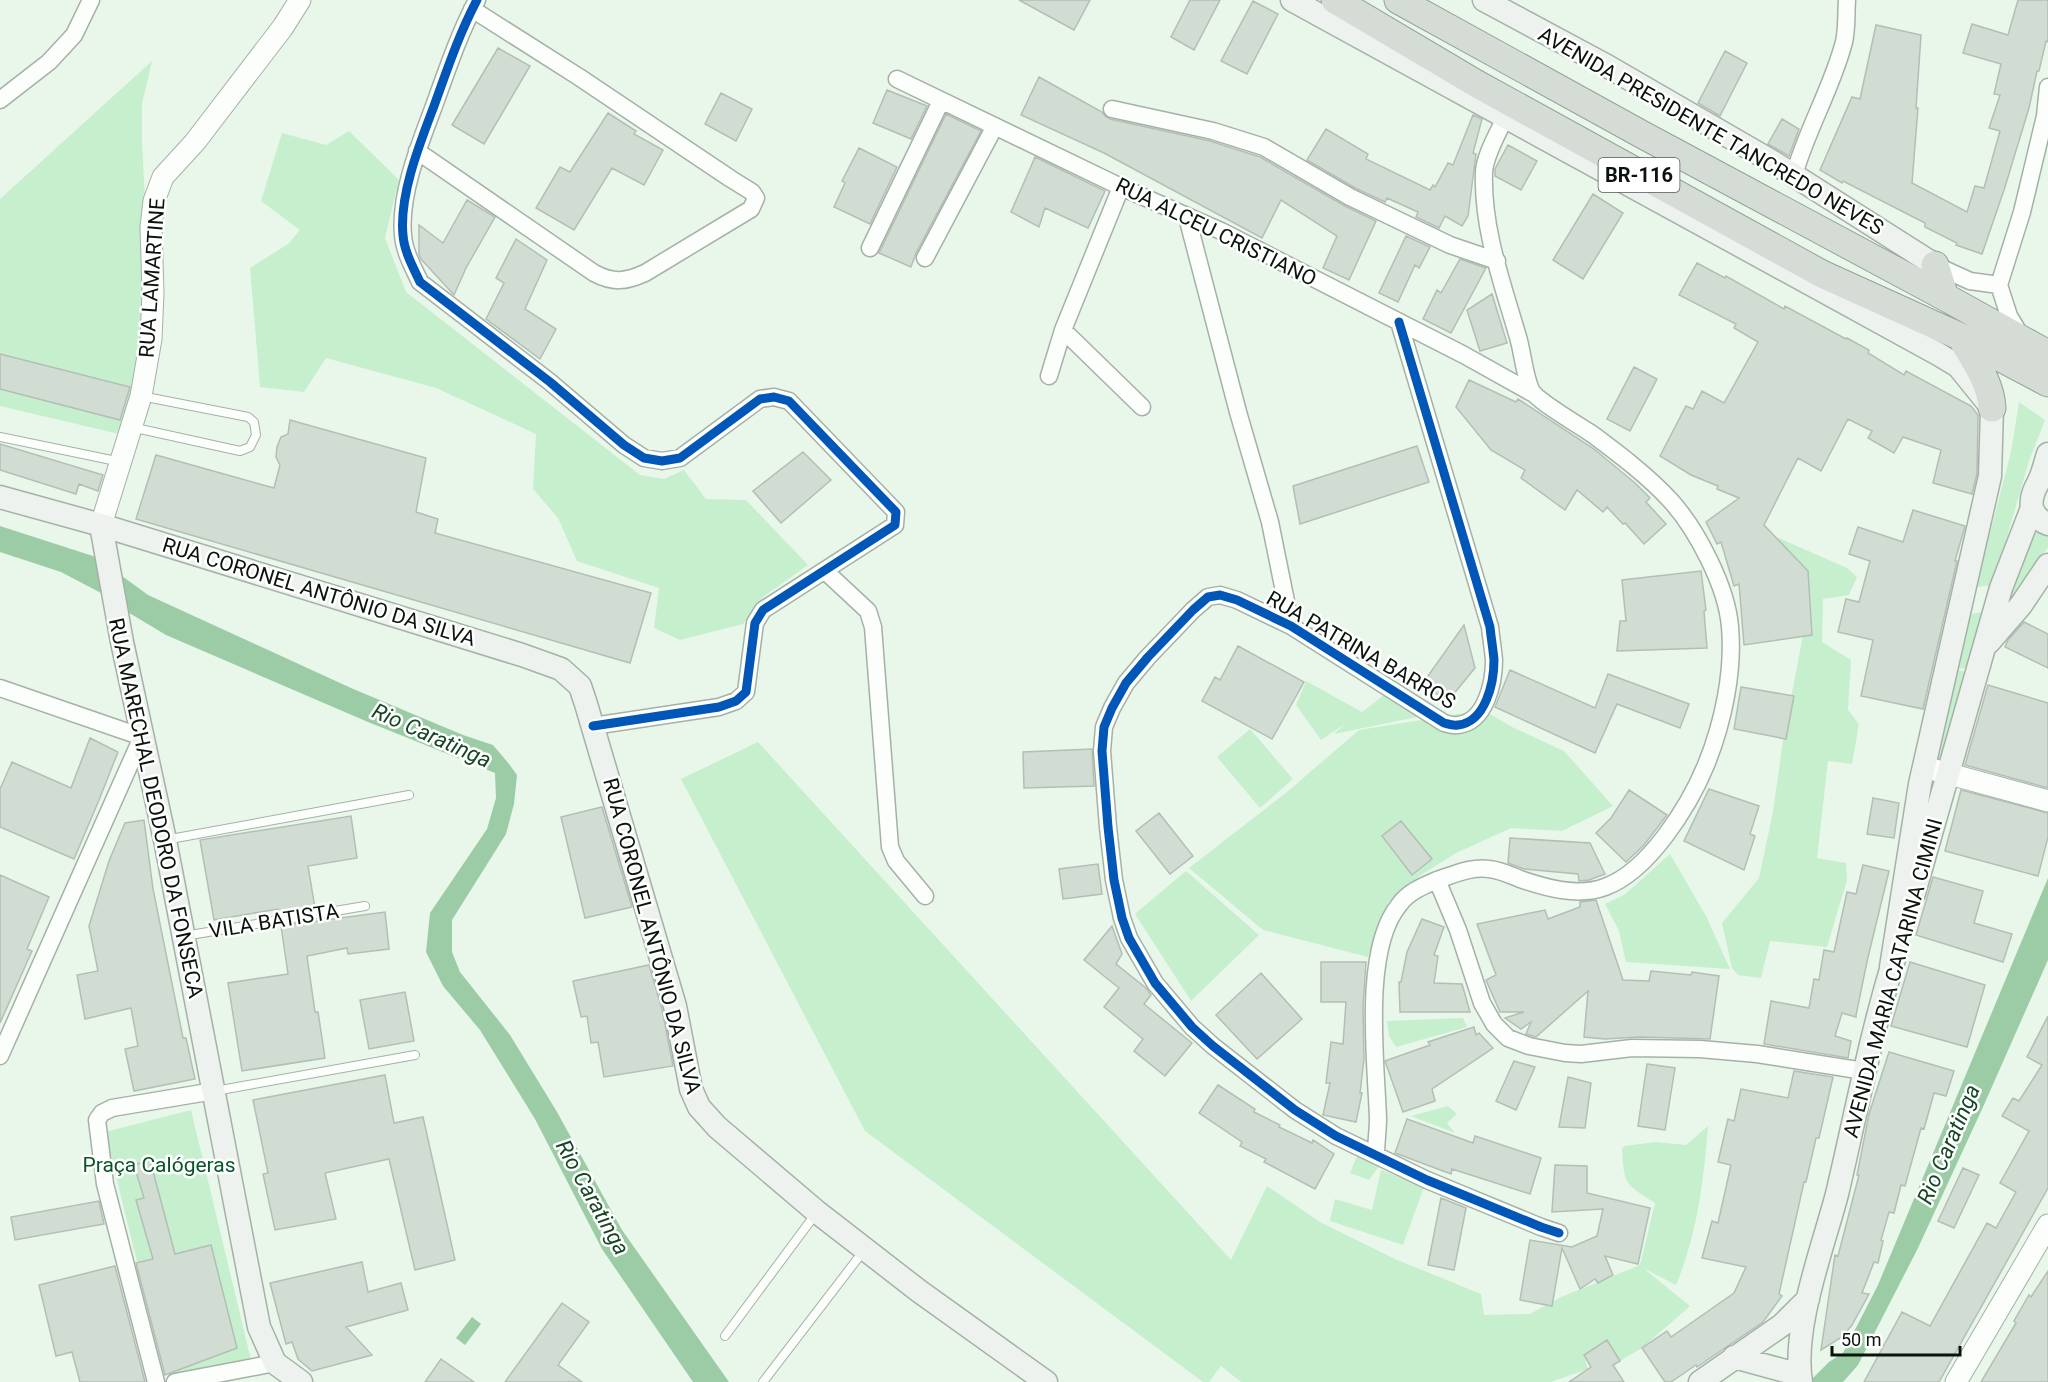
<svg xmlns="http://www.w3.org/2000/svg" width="2048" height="1382" font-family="Roboto,sans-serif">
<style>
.green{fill:#c6efce}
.water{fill:#9bcca5}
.building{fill:#d1ddd3;stroke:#b3beb5;stroke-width:1.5}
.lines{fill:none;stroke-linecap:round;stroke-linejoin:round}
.service-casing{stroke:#a5b1a7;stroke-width:10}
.minor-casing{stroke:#a5b1a7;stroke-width:19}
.tertiary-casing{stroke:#a5b1a7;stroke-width:23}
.secondary-casing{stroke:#a5b1a7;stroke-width:25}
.trunk-casing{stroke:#93a296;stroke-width:29}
.service{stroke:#fcfefc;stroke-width:8}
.minor{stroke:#fcfefc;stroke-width:16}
.tertiary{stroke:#fcfefc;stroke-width:21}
.secondary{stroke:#edf2ee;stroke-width:22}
.trunk{stroke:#d5dcd6;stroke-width:27}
.cycleway-casing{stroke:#fff;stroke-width:13}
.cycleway{stroke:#0057b8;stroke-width:9}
.labels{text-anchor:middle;stroke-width:5;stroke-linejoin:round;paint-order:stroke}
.shield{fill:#fff;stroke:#545a55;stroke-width:1.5}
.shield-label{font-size:20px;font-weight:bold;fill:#0a130c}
.street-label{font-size:21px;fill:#0a130c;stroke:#fff}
.park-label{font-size:21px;fill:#095527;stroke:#fff}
.water-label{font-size:22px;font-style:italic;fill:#174625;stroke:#fff}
</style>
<rect width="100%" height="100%" fill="#e8f7ea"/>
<path class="green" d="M152,61L142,104V143L145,199L158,264L156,376L132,437L0,406V199Z
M349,131L399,180L385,238L406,292L640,475L664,479L684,470L706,499L746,500L808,565L763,597L743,624L680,640L654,628L659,588L577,561L558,518L533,489L536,434L436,388L326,358L304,392L260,387L250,268L288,244L300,230L261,201L282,133L326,145Z
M2019,402L2045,420L2029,461L1993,585L1976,587L2011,452Z
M2030,531L2048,535V547L2005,612Z
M1774,536L1847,568L1857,577L1849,595L1823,599L1822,642L1851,660L1848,710L1859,724L1852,764L1828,761L1817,858L1846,863L1847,880L1827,947L1770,941L1761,978L1738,975L1732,968L1722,923L1759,878L1773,812L1783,740L1804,630L1796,574Z
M1987,611L1968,669L1958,668L1971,614Z
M1953,669L1971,673L1946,765L1928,761Z
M1306,681L1362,712L1384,695L1422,716L1334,734L1345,724L1321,740L1296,705Z
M1483,710L1512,727L1564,751L1613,806L1562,831L1511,828L1456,853L1421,875L1388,902L1368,957L1263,930L1189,868L1287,792L1359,730Z
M1250,729L1293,779L1260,808L1217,757Z
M758,742L1231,1260L1267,1186L1320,1222L1395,1259L1481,1294L1484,1315L1530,1314L1561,1297L1640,1265L1655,1203C1625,1184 1624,1185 1622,1149L1624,1146L1656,1142L1686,1145L1708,1126C1704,1180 1697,1235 1676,1285L1643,1268L1690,1306L1642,1348L1620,1361L1607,1340L1584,1355L1588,1369L1551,1382H1241L1221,1366L1209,1382H1203L865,1131L681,779Z
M1670,854L1706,916L1730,969L1626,962L1619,931L1605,904L1624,895Z
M1186,871L1259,935L1191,1001L1135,914Z
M1463,1018L1467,1027L1396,1047L1389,1036L1387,1021Z
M1448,1106L1457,1114L1447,1123L1455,1133L1411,1116Z
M191,1110L252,1364L165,1375L105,1132Z
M1361,1146L1384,1159L1369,1180L1350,1173Z
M1381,1170L1424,1187L1403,1245L1330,1221L1335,1199L1372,1210Z"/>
<path class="water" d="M0,526L96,557L148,595L351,688L463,735L493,745L509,764L517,775L514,804L506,834L452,920V952L460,972L510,1035L557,1112L622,1230L729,1382H693L602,1249L535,1119L480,1030L443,986L426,952L430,913L487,829L496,798L495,773L368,722L166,635L131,614L103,594L61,572L0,552Z
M2048,878V960L1983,1107L1918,1248L1858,1365L1843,1382H1809L1829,1362L1843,1353L1878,1285Z
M472,1317L481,1324L465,1345L456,1338Z"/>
<path class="building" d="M1019,0H1090L1074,30Z
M1190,0H1220L1194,50L1171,37Z
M2018,0H2048V42L2046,41L2039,71H2037L2029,108L2004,190L1982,254L1956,245L1957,243L1925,227V223L1843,181L1842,183L1820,170L1852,97L1860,99L1876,25L1921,35L1916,108H1918L1912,183L1967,212L1975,186L1984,188L2000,131L1989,128L2000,95L1994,94L2001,64L1963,53L1972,24L2008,35Z
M1253,1L1278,14L1247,74L1221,61Z
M498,48L530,66L484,144L452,125Z
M1725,51L1747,63L1720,116L1698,103Z
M1039,77L1102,112L1105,116L1110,119L1210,141L1260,157L1345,206L1376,221L1349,280L1323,268L1337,236L1281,200L1262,238L1104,153L1021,115Z
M887,90L927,106L911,139L873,123Z
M721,93L752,109L736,141L705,124Z
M608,113L636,131L634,134L663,150L644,185L612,168L574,230L536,208L560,167L570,172Z
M946,114L981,131L916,253L911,267L879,253Z
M1473,115L1482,119L1473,153L1476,154L1468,216L1462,226L1445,216L1439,228L1416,217L1418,212L1387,198L1385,202L1355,188L1307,160L1326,129L1368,154L1366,159L1430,190L1433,185L1435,187L1448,163L1453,165Z
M1782,119L1799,129L1789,156L1768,144Z
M1508,145L1537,161L1521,190L1495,176V169Z
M859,148L897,167L870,224L834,207L845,183L842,181Z
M1035,157L1105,191L1088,228L1045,208L1039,227L1011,212Z
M1593,194L1623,213L1583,279L1553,260Z
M467,200L495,217L466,268L454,295L421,259L419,255V225L443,243Z
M1406,236L1430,247L1419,268L1415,265L1398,302L1379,293Z
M516,239L547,260L525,309L556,329L540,359L486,319L504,283L496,278Z
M1460,259L1486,268L1451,333L1423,319L1437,290L1441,293Z
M1697,263L1725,278L1726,276L1784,309L1785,306L1846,339L1847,338L1869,350L1868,353L1904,375L1906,371L1971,406L1978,415L1977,474L1972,494L1933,483L1941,450L1903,437L1894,453L1868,438L1872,431L1848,419L1821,471L1798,458L1764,525L1808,571L1812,635L1744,645L1739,584L1734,586L1721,542L1717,544L1706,522L1739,498L1717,489L1718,486L1691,475L1660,456L1686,406L1693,409L1702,391L1724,403L1758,342L1734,328L1736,324L1679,295Z
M1492,294L1507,343L1480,351L1467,310Z
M0,354L130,387L120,420L0,389Z
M1634,367L1657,379L1630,431L1607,419Z
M1469,380L1516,402L1518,399L1594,449L1635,483L1650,498L1646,502L1666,524L1644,544L1625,523L1623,524L1607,507L1603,512L1577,490L1565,510L1521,478L1525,470L1491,450L1456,407Z
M290,420L426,458L416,512L438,519L435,533L651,593L630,663L136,519L156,455L274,488L280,465L276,457L277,447L281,437L288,434Z
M0,444L103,475L98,491L79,484L76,494L0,470Z
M1417,446L1429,482L1300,524L1293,486Z
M803,452L831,480L781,523L753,491Z
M1913,510L1965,526L1955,561H1957L1923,709L1861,696L1873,640L1838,632L1846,599L1859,602L1870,561L1849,554L1858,527L1903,542Z
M1701,571L1706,610L1704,611L1707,648L1617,651L1620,621H1626L1622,580Z
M2024,622L2048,634V668L2005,647L2008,640Z
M1464,625L1475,668L1447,702L1423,683Z
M1238,646L1304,682L1272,739L1202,701L1215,677L1220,680Z
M1510,670L1595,708L1608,674L1689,704L1680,728L1617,704L1595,753L1495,707Z
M1988,685L2048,703V788L1965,765Z
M1741,687L1794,696L1786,739L1734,729Z
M90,738L118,752L99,800L74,859L0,827V789L12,762L71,788Z
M1092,749L1094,786L1024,788L1023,752Z
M1709,789L1759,806L1750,834L1755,836L1744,870L1684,841Z
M1629,790L1667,815L1644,845L1626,862L1596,833L1611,818Z
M1961,790L2048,813V837L2038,876L1945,851Z
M1873,798L1899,803L1894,838L1867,834Z
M602,807L632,907L585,918L561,817Z
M1159,813L1193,856L1170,874L1136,831Z
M351,816L357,858L308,866L315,908L279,914L278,909L214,920L200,840Z
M144,820L153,889L183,1038H186L195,1079L134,1091L125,1049L138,1046L131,1008L85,1019L77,975L98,971L89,926L109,861L125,823Z
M1401,821L1432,859L1412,875L1382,836Z
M1510,838L1590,843L1605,874L1589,880L1579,881L1578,874L1524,869L1508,863Z
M1098,864L1102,894L1063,899L1059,869Z
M1863,865L1889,871L1868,957L1856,1015V1017L1842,1013L1835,1036L1851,1041L1848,1058L1764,1044L1771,1001L1809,1008L1814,979L1819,980L1824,950L1834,952L1847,892L1856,894Z
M0,875L49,897L27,949L32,951L0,1023Z
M1933,877L1983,891L1974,923L2012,934L2003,962L1916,935Z
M1596,900L1623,980L1649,981L1651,971L1691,975L1692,972L1719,976L1710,1039L1639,1037L1605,1039L1584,1037L1588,991L1536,1037L1526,1034L1531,1022L1521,1029L1505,1018L1524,1012H1500L1486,980L1496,975L1477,924L1545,910L1548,919L1580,907V902Z
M385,912L389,949L348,954L347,948L307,956L315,1012H318L325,1058L242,1071L228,983L288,974L281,926Z
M1422,919L1444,927L1434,955L1438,956L1434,983L1462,984L1470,1012H1400L1399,982H1401L1407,952Z
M1112,926L1122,954L1116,964L1146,988L1151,995L1144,1004L1192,1043L1165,1076L1134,1051L1143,1039L1104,1007L1119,988L1084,960Z
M1321,962H1366L1363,1007L1364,1059L1360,1093H1362L1356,1122L1323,1115L1330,1083H1326L1331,1042L1343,1044L1346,1002H1321Z
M1910,962L1985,985L1967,1047L1891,1026Z
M649,965L662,1009L673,1066L604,1077L598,1042L591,1043L587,1016L581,1017L573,981Z
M1261,973L1302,1019L1257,1059L1216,1015Z
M405,992L414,1041L369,1049L360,1000Z
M2048,1016V1188L1939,1382H1864L1902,1312L1930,1326L1987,1223L1996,1228L2016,1192L2000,1183L2029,1131L2002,1116L2013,1098L2019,1101L2042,1065L2027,1057Z
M1474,1027L1476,1035L1479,1033L1493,1048L1432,1089L1435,1101L1403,1112L1385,1061L1430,1045L1428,1042Z
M1889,1052L1954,1071L1946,1096L1934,1093L1924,1129L1921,1128L1905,1186L1901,1185L1894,1213L1889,1212L1881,1240L1883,1241L1878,1263L1874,1262L1862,1293L1869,1294L1852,1325L1842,1337L1821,1350L1835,1255L1838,1256L1859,1175H1857L1869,1114Z
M1514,1061L1535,1067L1516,1110L1496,1101Z
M1647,1064L1675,1068L1665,1130L1638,1126Z
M1794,1071L1833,1077L1819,1138H1816L1806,1182H1804L1779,1294L1782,1296L1763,1322L1697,1367L1696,1365L1671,1382H1665L1642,1348L1667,1331L1671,1337L1734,1293L1746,1267L1702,1258L1712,1221L1718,1223L1731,1165L1718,1162L1728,1119L1734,1121L1741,1089L1788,1098Z
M385,1075L394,1123L423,1117L455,1260L415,1270L389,1159L325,1173L336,1219L275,1230L263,1174L268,1173L253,1100Z
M1568,1077L1591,1083L1585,1128L1559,1127Z
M1218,1085L1255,1109L1254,1112L1280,1125L1279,1127L1312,1143L1313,1140L1334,1154L1315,1189L1264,1162L1266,1159L1240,1146L1242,1142L1199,1113Z
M1407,1119L1473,1143L1475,1136L1541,1158L1530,1194L1452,1169L1451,1174L1395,1153Z
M150,1160L175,1254L211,1245L237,1348L165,1375L136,1263L153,1259L136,1200L144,1198L134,1165Z
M1555,1165L1587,1166V1193L1650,1208L1638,1264L1605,1256L1613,1275L1598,1283L1595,1279L1580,1289L1562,1248L1552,1306L1520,1300L1530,1240L1572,1247L1597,1236L1603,1209L1552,1212Z
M1963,1168L1979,1175L1954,1228L1938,1221Z
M1441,1198L1466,1208L1454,1270L1428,1265Z
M99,1201L104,1224L15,1240L11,1217Z
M362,1262L368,1292L401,1283L408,1310L346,1327L372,1355L312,1371L298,1359L292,1342L286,1344L270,1283Z
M115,1266L145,1382H80L72,1352L56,1356L39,1285Z
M2048,1271V1382H1981L2016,1323L2014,1321L2029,1295L2031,1297Z
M562,1303L589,1322L558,1365L582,1382H505Z
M1607,1340L1620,1361L1613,1365L1624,1382H1569L1591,1367L1584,1355Z
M441,1359L474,1382H425Z"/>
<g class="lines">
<g class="service-casing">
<path id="service" d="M131,427L240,451L250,447L256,435L254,422L248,417L141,396
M0,437L121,462
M165,840L409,795
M184,936L365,906
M215,1091L415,1055
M725,1336L817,1212
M763,1382L865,1249"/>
</g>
<g class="minor-casing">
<path id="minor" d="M477,0C459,34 447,70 434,106C420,143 399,195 403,235C404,251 413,267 420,282L550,382L624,445L644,458L662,461L680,458L760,399L774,397L789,401L896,512L895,525L763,610L755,623L746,692L736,701L719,707L593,726
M897,79L1121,187L1221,231L1464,355L1532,393
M0,100L49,62L74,35L91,0
M1112,109L1213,131L1264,147L1350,197L1450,245L1497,261
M1505,118C1498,133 1484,157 1484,173C1482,229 1503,285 1518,337C1523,354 1524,374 1531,390C1536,400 1580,426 1592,434C1619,454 1648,476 1671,501C1697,530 1727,587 1730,627C1734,672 1723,723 1706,765C1689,806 1649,871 1605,887C1578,897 1546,888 1520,879C1510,875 1500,870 1489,869C1472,866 1453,875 1437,880L1458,930L1482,1003L1494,1024L1508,1038L1529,1046L1565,1053L1581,1054L1632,1048L1700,1049L1757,1054L1864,1071
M417,151L594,273C613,283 625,282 645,273L751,209L756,198L752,192L731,179L579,77L472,9
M1794,175C1807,129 1832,88 1844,42C1847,29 1846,14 1847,0
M1187,217L1238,412L1270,522L1291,626
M870,248L941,101
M925,258L995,126
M1935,265L1970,281L1999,285
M1399,322L1490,627C1491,637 1493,649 1494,660C1494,682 1486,722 1458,725C1453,726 1448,724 1444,723L1291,626L1237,600L1220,595L1208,597L1193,610L1148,657L1126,683L1112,708L1104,727L1102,751L1108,827L1114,880L1122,918L1129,938L1155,983L1192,1027L1213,1046L1295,1110L1336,1136L1427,1180L1541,1227L1559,1233
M1063,330L1142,407
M2021,336L2009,316L1999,285L2022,212L2045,116L2048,87
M1049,376L1063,330L1121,187
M825,571L868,611L873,627L890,847L896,861L925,896
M0,688L142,737L0,1056
M1376,1155C1376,1143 1378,1130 1378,1118C1376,1062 1362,950 1399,905C1408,892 1423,886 1437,880
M156,1382L105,1184L97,1120L102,1113L112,1108L214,1091
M175,1382L275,1363"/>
</g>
<g class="tertiary-casing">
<path id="tertiary" d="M101,525L141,396L151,339L153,293L151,227L154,201L163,177L195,142L283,27L300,0
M1924,767L2048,801
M1956,1382L2048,1225"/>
</g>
<g class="secondary-casing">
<path id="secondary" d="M1292,0L1938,354L1958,366L1992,408L1990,476L1920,784L1891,967
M1484,0L1607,66L1773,162L1935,265
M2048,454C2045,463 2043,474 2038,483C2029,499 2027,515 2048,524
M0,497L101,525L522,655L561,669L580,686L586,704L675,1006L691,1089L699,1107L717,1127L817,1212L919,1291L1046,1382
M101,525L122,642L165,840L259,1327L275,1363L301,1382
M1989,642L2021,605L2048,565
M1914,893L2001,588L2032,508
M1734,1357L1800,1375
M1700,1382L1782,1325L1808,1299
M1801,1382C1792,1327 1823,1248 1837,1194C1856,1114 1871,1032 1896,953"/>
</g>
<g class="trunk-casing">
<path id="trunk" d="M1335,0L1477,84L1822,274L1961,337L2048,383
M1398,0L1643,135L1945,297L2048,354
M1935,265L1945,297
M1961,337C1973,359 1991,382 1992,408"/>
</g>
<use href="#service" class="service"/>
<use href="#minor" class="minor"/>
<use href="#tertiary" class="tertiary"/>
<use href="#secondary" class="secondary"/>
<use href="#trunk" class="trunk"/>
<g class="cycleway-casing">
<path id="cycleway" d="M477,0C459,34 447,70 434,106C420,143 399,195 403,235C404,251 413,267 420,282L550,382L624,445L644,458L662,461L680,458L760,399L774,397L789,401L896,512L895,525L763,610L755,623L746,692L736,701L719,707L593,726
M1399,322L1490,627C1491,637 1493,649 1494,660C1494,682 1486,722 1458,725C1453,726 1448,724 1444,723L1291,626L1237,600L1220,595L1208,597L1193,610L1148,657L1126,683L1112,708L1104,727L1102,751L1108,827L1114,880L1122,918L1129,938L1155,983L1192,1027L1213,1046L1295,1110L1336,1136L1427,1180L1541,1227L1559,1233"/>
</g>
<use href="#cycleway" class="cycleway"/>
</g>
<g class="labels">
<rect class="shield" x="1598.5" y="158" width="81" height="34" rx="4.5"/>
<g class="shield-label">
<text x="1639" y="182">BR-116</text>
</g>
<g class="street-label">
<text transform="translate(1711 131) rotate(30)" y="7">AVENIDA PRESIDENTE TANCREDO NEVES</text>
<text transform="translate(1216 232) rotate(26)" y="7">RUA ALCEU CRISTIANO</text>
<text transform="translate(152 278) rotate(-86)" y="7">RUA LAMARTINE</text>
<text transform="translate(319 592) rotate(17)" y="7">RUA CORONEL ANTÔNIO DA SILVA</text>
<text transform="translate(1361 650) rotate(30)" y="7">RUA PATRINA BARROS</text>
<text transform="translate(156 808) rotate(78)" y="7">RUA MARECHAL DEODORO DA FONSECA</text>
<text transform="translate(274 921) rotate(-9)" y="7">VILA BATISTA</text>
<text transform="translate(652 936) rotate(75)" y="7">RUA CORONEL ANTÔNIO DA SILVA</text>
<text transform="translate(1893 978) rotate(-75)" y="7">AVENIDA MARIA CATARINA CIMINI</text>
</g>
<g class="park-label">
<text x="159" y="1172">Praça Calógeras</text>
</g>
<g class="water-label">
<text transform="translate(432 735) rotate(24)" y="8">Rio Caratinga</text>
<text transform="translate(1948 1144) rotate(-67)" y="8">Rio Caratinga</text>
<text transform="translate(593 1197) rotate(61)" y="8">Rio Caratinga</text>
</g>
</g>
<path d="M1832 1346v9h128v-9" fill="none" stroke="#0a130c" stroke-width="3"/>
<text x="1841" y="1346" font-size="18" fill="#0a130c" stroke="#ffffff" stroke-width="4.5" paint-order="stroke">50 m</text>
</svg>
